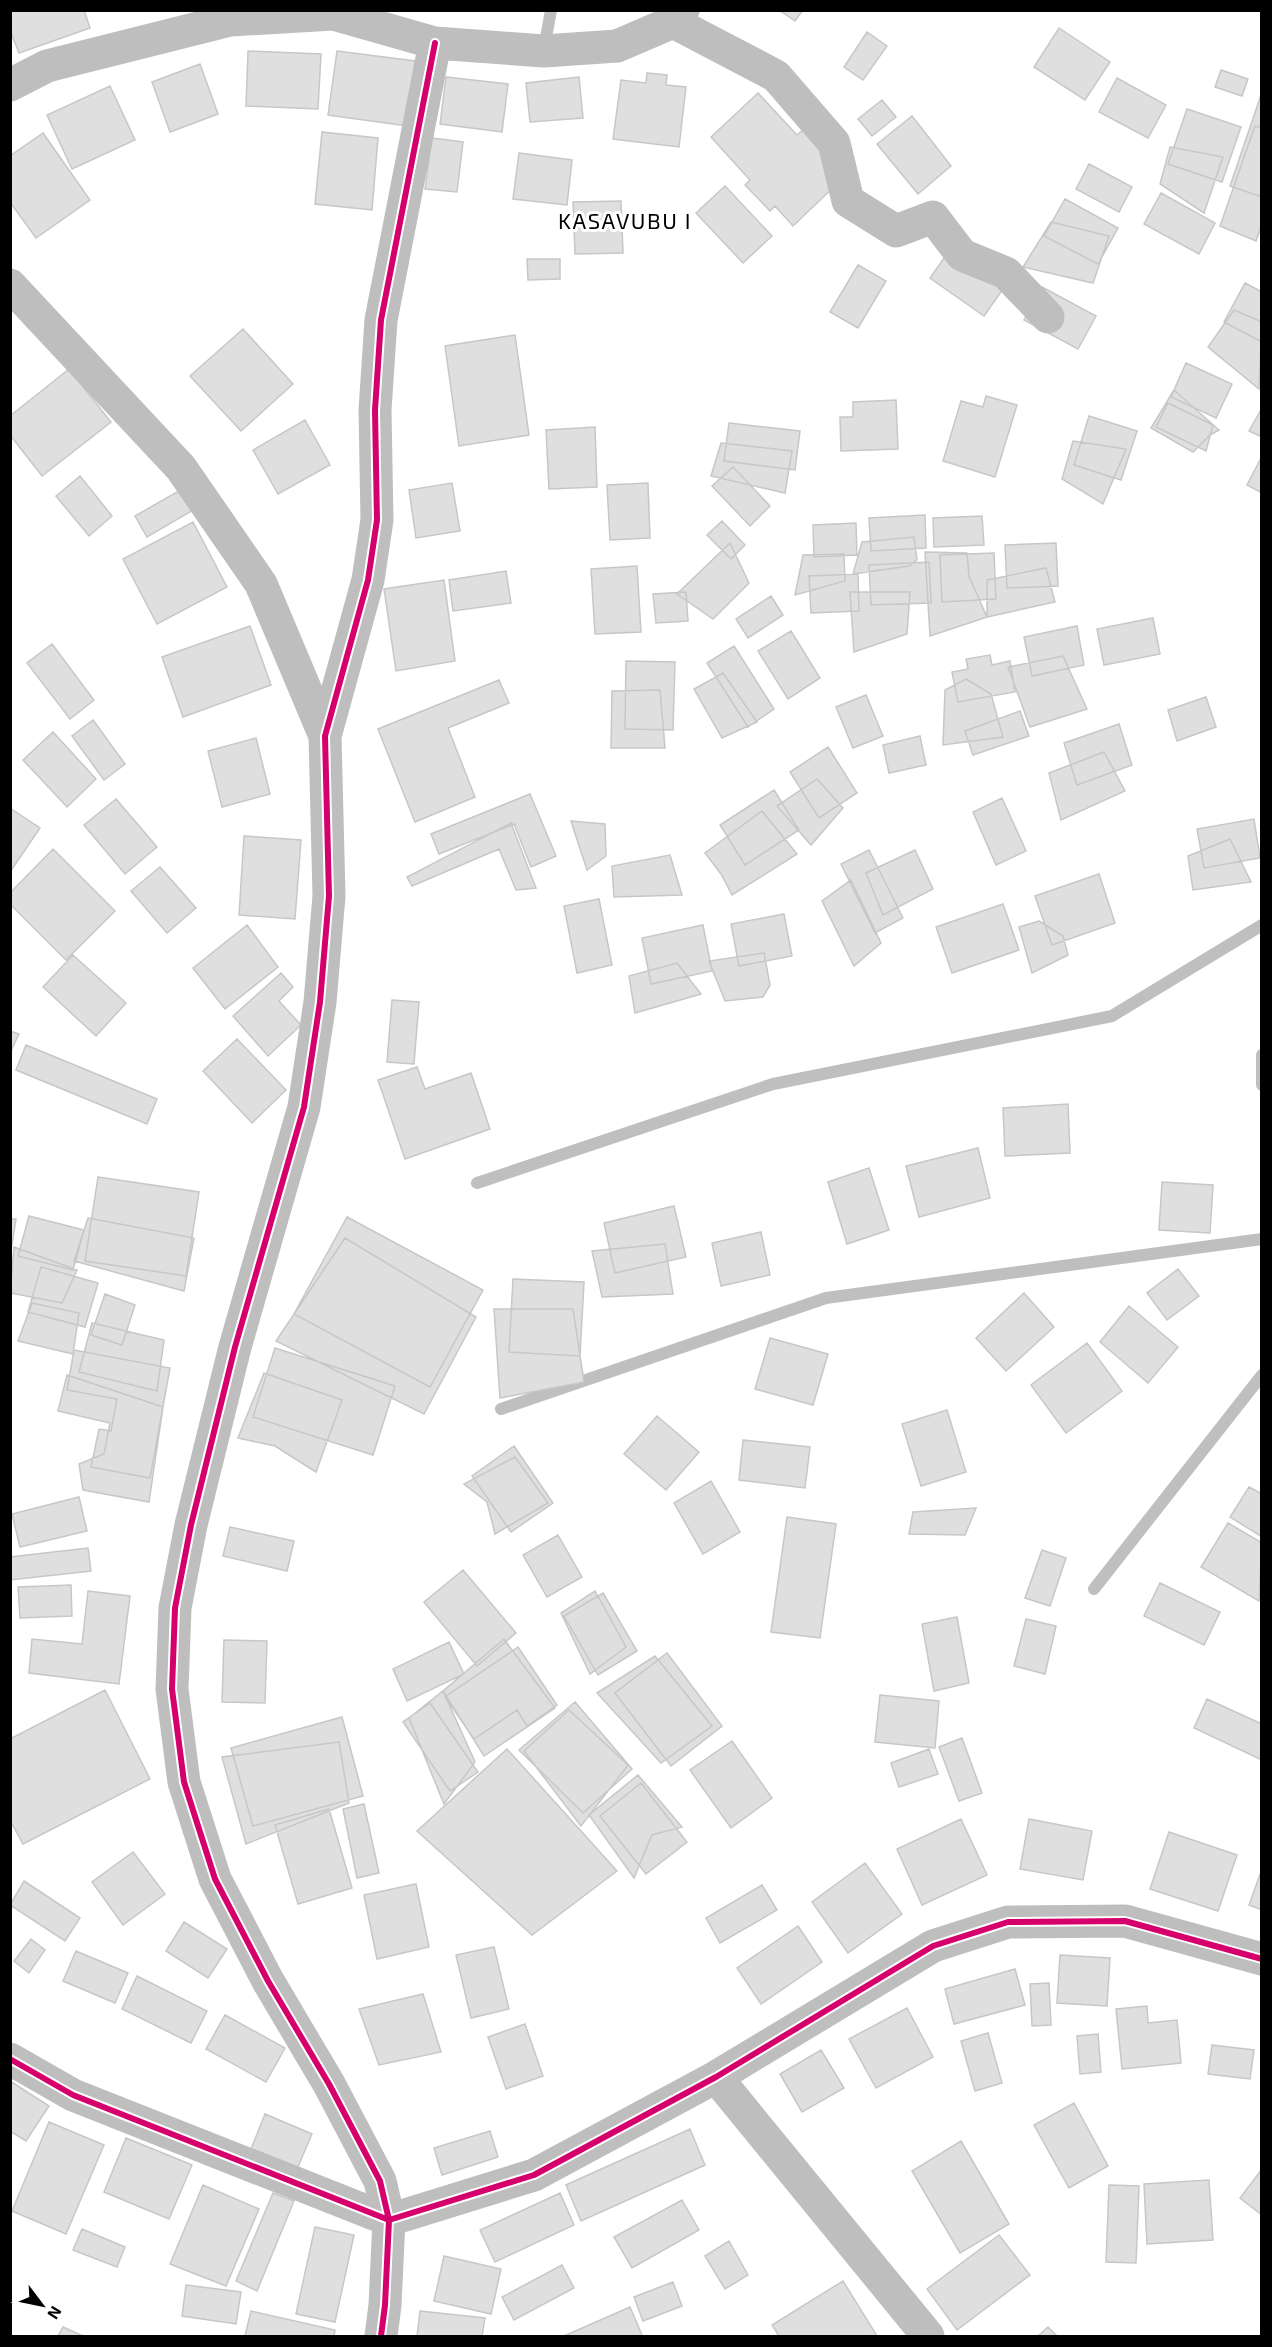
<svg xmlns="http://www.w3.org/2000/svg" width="1272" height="2347" font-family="'Exo 2',sans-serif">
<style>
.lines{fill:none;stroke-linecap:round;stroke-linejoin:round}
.stream{stroke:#bfbfbf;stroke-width:12}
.building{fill:#dfdfdf;stroke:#c7c7c7;stroke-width:1.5}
.minor{stroke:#bebebe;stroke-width:33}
.cycleway-casing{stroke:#fff;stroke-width:10}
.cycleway{stroke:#d6006c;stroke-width:6}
.labels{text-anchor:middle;stroke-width:6;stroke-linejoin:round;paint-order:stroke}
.neighbourhood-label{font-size:22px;letter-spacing:1.5px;fill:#000;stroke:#fff}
</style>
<rect width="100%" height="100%" fill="#fff"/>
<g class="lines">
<path class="stream" d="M544,49L551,10
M1262,1055V1085
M477,1183L773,1084L1112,1016L1262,925
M501,1409L826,1298L1262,1239
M1094,1589L1262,1375"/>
</g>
<path class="building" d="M10,10H84L90,28L19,53L10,30Z
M779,10H803L795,21Z
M1059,28L1110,62L1085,100L1034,67Z
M867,32L887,46L863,80L844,67Z
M248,51L321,54L318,109L246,106Z
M337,51L415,61L407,126L328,115Z
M200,64L218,114L170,132L152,82Z
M1221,70L1248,79L1242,96L1215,87Z
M647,73L667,75L666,85L686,87L679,147L613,139L621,80L646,83Z
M446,77L508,84L502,132L440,124Z
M579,77L583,118L530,122L526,83Z
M1117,78L1166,105L1148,138L1099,112Z
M110,86L135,140L72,169L47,115Z
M1262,92V197L1230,186Z
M758,93L797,135L803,130L828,157L840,181L793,226L775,206L770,211L745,185L750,180L711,137Z
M882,100L896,117L872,136L858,119Z
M1187,109L1241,127L1222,182L1168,164Z
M912,116L951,166L918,194L877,144Z
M1255,126L1262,128V224L1256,241L1220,226Z
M322,132L378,138L372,210L315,204Z
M43,133L90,200L36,238L10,202V156Z
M432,138L463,142L457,192L425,189Z
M1170,147L1223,157L1204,213L1160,184Z
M519,153L572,160L567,205L513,199Z
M1089,164L1132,187L1119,212L1076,189Z
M725,186L772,236L743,263L696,213Z
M1161,193L1215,223L1199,254L1144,224Z
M1065,199L1118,228L1098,264L1044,236Z
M621,201L623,253L575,254L573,202Z
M1051,222L1109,236L1093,283L1023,267Z
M958,238L1013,275L984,316L930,278Z
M527,259H560V279L528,280Z
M858,265L886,281L858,328L830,312Z
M1245,283L1262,292V342L1224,322Z
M1042,287L1096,316L1078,349L1024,320Z
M1234,310L1262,322L1259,389L1208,347Z
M243,329L293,384L241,431L190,376Z
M515,335L529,435L459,446L445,346Z
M1186,363L1232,384L1216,418L1171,397Z
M69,369L111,422L42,476L10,435V416Z
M1174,390L1219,430L1210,435L1193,452L1151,428Z
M986,396L1017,405L995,477L943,461L961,401L983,407Z
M896,400L898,449L841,451L840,417H853V402Z
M1168,403L1213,425L1206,451L1156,427Z
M1262,408V437L1249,431Z
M1089,416L1137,431L1121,480L1074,465Z
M305,420L330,465L278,494L253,450Z
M729,423L800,431L795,470L724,461Z
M595,427L597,487L549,489L546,430Z
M1073,441L1126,449L1103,504L1062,479Z
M721,443L792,451L785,493L711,476Z
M1260,460L1262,461V493L1247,485Z
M733,467L770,506L750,526L712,486Z
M80,476L112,516L89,536L56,496Z
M452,483L460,531L416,538L409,490Z
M648,483L650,538L610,540L607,485Z
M184,488L195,509L147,537L135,516Z
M925,515L926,548L871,551L869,518Z
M982,516L984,545L934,547L933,518Z
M722,521L745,545L731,559L707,535Z
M193,522L227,587L157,624L123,559Z
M856,523L857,555L814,557L813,525Z
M914,537L917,560L909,566L853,574L862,542Z
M730,543L749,583L713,619L677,594Z
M1056,543L1058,586L1007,588L1005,545Z
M925,552L967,553L969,576L987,617L930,636Z
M994,553L996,599L942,602L940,555Z
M844,554L845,581L795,595L803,555Z
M929,562L931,603L871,605L869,565Z
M637,566L641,632L595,634L591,569Z
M1046,568L1055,602L987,617V580Z
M506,571L511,603L453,611L449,580Z
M858,574L859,611L811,613L809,576Z
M444,580L455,661L396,671L384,589Z
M686,592L688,621L656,623L653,594Z
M850,592H910L907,634L854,652Z
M771,596L783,615L748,638L736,619Z
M1153,618L1160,654L1104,665L1097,629Z
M250,626L271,685L183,717L162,657Z
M1077,626L1084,665L1032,676L1024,637Z
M791,631L820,678L788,699L758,651Z
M52,644L94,700L70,719L27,663Z
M734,646L774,709L748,727L707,663Z
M990,655L992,665L1010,661L1015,692L958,702L952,672L968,669L966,659Z
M1063,656L1087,709L1030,727L1008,667Z
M626,661L675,662L673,730L625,729Z
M723,673L757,722L722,738L694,689Z
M966,679L991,694L1003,737L943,745L945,690Z
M499,680L509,703L448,728L475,797L415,822L378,729Z
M660,690L665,748H611L612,691Z
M866,695L883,736L853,748L836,707Z
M1206,697L1216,727L1177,741L1168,710Z
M1020,711L1029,736L973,755L965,731Z
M93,720L125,764L104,780L72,736Z
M1119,724L1132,765L1077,785L1064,743Z
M53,732L96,779L67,807L23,760Z
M920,736L926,765L889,773L883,745Z
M256,738L270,794L222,807L208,751Z
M828,747L857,793L819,818L790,772Z
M1104,752L1125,791L1061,820L1049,773Z
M817,779L843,808L811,845L777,806Z
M774,790L799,830L745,865L720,825Z
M530,794L556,856L531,867L514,824L439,854L431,834Z
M1002,798L1026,851L996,865L973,812Z
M116,799L157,847L125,874L84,825Z
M10,808L40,828L10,872Z
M762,811L797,854L732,895L721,874L705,853Z
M1254,819L1260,858L1204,868L1197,829Z
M571,821L605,824L606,856L587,870Z
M511,823L536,888L516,890L499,849L412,886L407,877Z
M244,836L301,840L295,919L239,915Z
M1230,839L1251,882L1193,890L1188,856Z
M53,849L115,911L66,960L10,904V893Z
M869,850L903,918L875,933L841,864Z
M915,850L933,889L883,915L866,873Z
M670,855L682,895L614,897L612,866Z
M160,867L196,908L167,933L131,891Z
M1099,874L1115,923L1052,945L1035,896Z
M851,880L881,943L854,966L822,901Z
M599,899L612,965L577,973L564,906Z
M1003,904L1019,950L952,973L936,927Z
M784,914L792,956L739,966L731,924Z
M1039,921L1063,936L1068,955L1032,973L1019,927Z
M247,925L278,967L225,1009L193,968Z
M703,925L712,971L651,984L642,938Z
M764,953L770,985L763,997L725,1001L709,961Z
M73,955L126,1003L96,1036L43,987Z
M677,963L701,994L635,1013L629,976Z
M281,973L293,987L279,1001L301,1025L268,1056L233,1016Z
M392,1000L419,1002L414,1064L387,1062Z
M10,1031L19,1034L10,1053Z
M237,1039L286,1090L252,1123L203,1071Z
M26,1045L157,1099L147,1124L16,1070Z
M417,1067L425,1089L471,1073L490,1129L405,1159L378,1080Z
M1068,1104L1070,1153L1005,1156L1003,1108Z
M978,1148L990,1198L919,1217L906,1166Z
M869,1168L889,1230L847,1244L828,1182Z
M98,1177L199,1192L186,1276L85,1261Z
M1162,1182L1213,1185L1210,1233L1159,1230Z
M674,1206L686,1257L615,1273L604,1223Z
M29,1216L84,1230L73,1270L18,1256Z
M347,1217L483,1290L430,1387L294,1314Z
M88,1218L194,1238L184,1291L74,1261Z
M10,1219H16L10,1257Z
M761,1232L770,1275L721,1286L712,1243Z
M345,1238L476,1317L424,1414L276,1341Z
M665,1244L673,1294L602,1297L592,1251Z
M14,1247L77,1270L62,1303L10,1293Z
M41,1267L98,1283L85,1327L28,1312Z
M1178,1269L1199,1296L1167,1320L1147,1293Z
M513,1279L584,1282L580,1356L509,1352Z
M1024,1293L1054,1327L1006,1371L976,1338Z
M105,1294L135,1305L122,1345L91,1335Z
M32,1303L79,1313L73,1354L18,1341Z
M1129,1306L1178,1347L1148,1383L1100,1342Z
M494,1309H573L584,1382L500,1398Z
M92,1323L164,1340L157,1391L79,1372Z
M770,1338L828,1354L813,1405L755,1389Z
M1087,1343L1122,1391L1066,1433L1031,1385Z
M275,1348L395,1386L373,1455L253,1417Z
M74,1350L170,1368L150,1478L91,1467L99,1429L111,1431L117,1399L67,1390Z
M264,1373L342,1400L316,1472L275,1446L238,1438Z
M67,1375L163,1407L149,1502L83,1490L79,1464L104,1454L110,1423L58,1411Z
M947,1410L966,1472L921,1486L902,1424Z
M657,1416L699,1452L666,1490L624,1454Z
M743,1440L810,1447L805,1488L739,1480Z
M514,1446L553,1503L511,1532L472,1476Z
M515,1457L548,1503L495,1534L487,1502L464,1484Z
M711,1481L740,1532L703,1554L674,1503Z
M1249,1487L1262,1494V1537L1230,1517Z
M79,1497L87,1531L20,1547L12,1514Z
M976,1508L965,1535L909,1534L913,1512Z
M787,1517L836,1524L820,1638L771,1632Z
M1228,1523L1262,1543L1259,1601L1201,1567Z
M230,1527L294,1541L287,1571L223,1556Z
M558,1535L582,1577L547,1597L523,1555Z
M88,1548L91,1571L10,1580V1557Z
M1042,1550L1066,1558L1050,1606L1025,1598Z
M463,1570L516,1633L477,1666L424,1602Z
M1160,1583L1220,1612L1204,1645L1144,1616Z
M71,1585L72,1616L20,1618L18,1587Z
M88,1591L130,1596L119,1684L29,1673L32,1639L82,1644Z
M595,1591L626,1647L590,1674L561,1613Z
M603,1593L637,1651L598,1675L564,1616Z
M957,1617L969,1683L934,1691L922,1624Z
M1026,1619L1056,1626L1045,1674L1014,1666Z
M504,1639L555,1708L484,1756L443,1691Z
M224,1640L267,1641L265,1703L222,1702Z
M449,1642L464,1674L407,1701L393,1669Z
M518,1647L557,1705L527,1726L517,1710L474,1739L445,1697Z
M667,1653L722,1726L671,1766L615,1693Z
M655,1656L712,1726L661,1763L597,1693Z
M105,1690L150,1779L23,1844L10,1820V1739Z
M443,1691L475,1762L444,1804L409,1718Z
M880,1695L939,1701L935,1748L875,1742Z
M1207,1699L1262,1724V1760L1194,1728Z
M575,1702L632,1769L583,1813L519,1750Z
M430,1703L478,1772L450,1791L403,1722Z
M569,1710L628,1765L581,1826L524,1751Z
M342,1717L363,1796L253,1826L231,1748Z
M962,1738L982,1793L959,1801L939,1747Z
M732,1741L772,1798L731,1828L690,1770Z
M339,1742L349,1803L246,1844L222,1757Z
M507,1749L617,1871L532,1935L417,1831Z
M929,1749L938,1774L899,1787L891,1763Z
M638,1775L682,1827L652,1835L634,1878L589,1815Z
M641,1783L687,1842L646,1874L600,1816Z
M364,1804L379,1873L357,1878L343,1809Z
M329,1809L352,1888L298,1904L275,1825Z
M961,1819L987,1875L922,1905L897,1849Z
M1029,1819L1092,1831L1083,1880L1020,1869Z
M1169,1832L1237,1855L1218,1911L1150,1889Z
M133,1852L165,1894L123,1925L92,1882Z
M865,1863L902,1914L848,1953L812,1902Z
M1262,1869V1910L1249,1905Z
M24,1881L80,1918L65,1941L10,1905Z
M416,1884L429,1947L377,1959L364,1895Z
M762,1885L777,1910L720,1943L706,1918Z
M184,1922L227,1949L208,1978L166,1951Z
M798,1926L822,1962L761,2004L737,1968Z
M31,1939L45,1950L29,1973L14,1961Z
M494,1947L509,2009L471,2018L456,1955Z
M76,1951L128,1973L115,2003L63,1981Z
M1060,1955L1110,1958L1107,2006L1057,2003Z
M1015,1969L1025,2005L954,2024L945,1989Z
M137,1976L207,2011L191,2043L122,2009Z
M1049,1983L1051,2025L1032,2026L1030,1984Z
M423,1994L441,2052L379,2065L359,2009Z
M1147,2006L1148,2023L1177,2020L1181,2063L1122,2069L1116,2009Z
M907,2008L933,2057L876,2088L849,2039Z
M225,2015L285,2048L266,2082L206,2049Z
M525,2024L543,2076L506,2089L488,2037Z
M988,2033L1002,2083L975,2091L961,2041Z
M1098,2034L1101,2072L1080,2074L1077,2036Z
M1212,2045L1254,2050L1250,2079L1208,2074Z
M821,2050L844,2088L802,2112L780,2074Z
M10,2081L49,2106L26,2141L10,2131Z
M1074,2103L1108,2166L1069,2188L1034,2125Z
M265,2114L312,2134L297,2169L251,2149Z
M49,2122L104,2145L66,2234L12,2211Z
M690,2129L705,2165L581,2221L566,2185Z
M490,2131L498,2157L442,2175L434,2148Z
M126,2138L192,2165L169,2219L104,2192Z
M961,2141L1009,2224L960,2253L912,2171Z
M1262,2169V2215L1240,2198Z
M1209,2180L1213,2240L1147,2244L1144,2184Z
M203,2185L259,2209L226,2286L170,2264Z
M1109,2185L1139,2186L1136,2263L1106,2262Z
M273,2193L294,2201L257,2291L236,2281Z
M560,2193L574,2225L495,2262L480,2230Z
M682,2200L699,2230L632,2268L614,2237Z
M315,2227L354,2235L335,2322L296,2314Z
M82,2229L125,2247L117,2267L73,2250Z
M999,2235L1030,2275L957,2330L927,2289Z
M729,2241L748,2275L725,2289L705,2256Z
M444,2256L501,2269L491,2314L434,2301Z
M562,2265L574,2288L514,2320L502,2297Z
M843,2281L877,2336H779L772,2325Z
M673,2282L682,2306L643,2321L634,2297Z
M186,2285L241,2292L236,2324L182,2316Z
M630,2307L642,2335L639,2336H564Z
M251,2311L335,2330L334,2336H245Z
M420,2311L485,2318L482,2336H417Z
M63,2327L83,2336H58Z
M1048,2327L1057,2336H1038Z"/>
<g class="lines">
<path class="minor" d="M673,22L776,76L834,143L848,201L896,231L933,217L962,255L1006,273L1048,317
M10,85L47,66L230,20L333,14L435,43L544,51L617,46L673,22L683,10
M10,285L181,468L261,584L325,736
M10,2059L73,2095L389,2220L534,2175L716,2077L933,1946L1008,1922L1125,1921L1262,1959
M716,2077L928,2336
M381,2336L385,2305L389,2220L380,2181L329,2084L268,1981L215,1879L184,1782L172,1689L175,1608L191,1525L235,1347L304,1107L320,1002L329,896L325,736L368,580L377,520L375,410L381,320L435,43"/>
<g class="cycleway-casing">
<path id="cycleway" d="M10,2059L73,2095L389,2220L534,2175L716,2077L933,1946L1008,1922L1125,1921L1262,1959
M381,2336L385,2305L389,2220L380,2181L329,2084L268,1981L215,1879L184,1782L172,1689L175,1608L191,1525L235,1347L304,1107L320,1002L329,896L325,736L368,580L377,520L375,410L381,320L435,43"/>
</g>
<use href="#cycleway" class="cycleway"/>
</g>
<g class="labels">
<g class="neighbourhood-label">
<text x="625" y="229">KASAVUBU I</text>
</g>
</g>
<rect width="1272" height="2347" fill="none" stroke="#000000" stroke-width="24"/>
<g transform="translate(42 2305) rotate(122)" stroke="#ffffff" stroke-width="4.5" paint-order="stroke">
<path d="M0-4.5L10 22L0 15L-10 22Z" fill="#000000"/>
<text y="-9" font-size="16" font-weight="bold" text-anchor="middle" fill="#000000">N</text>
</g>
</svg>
